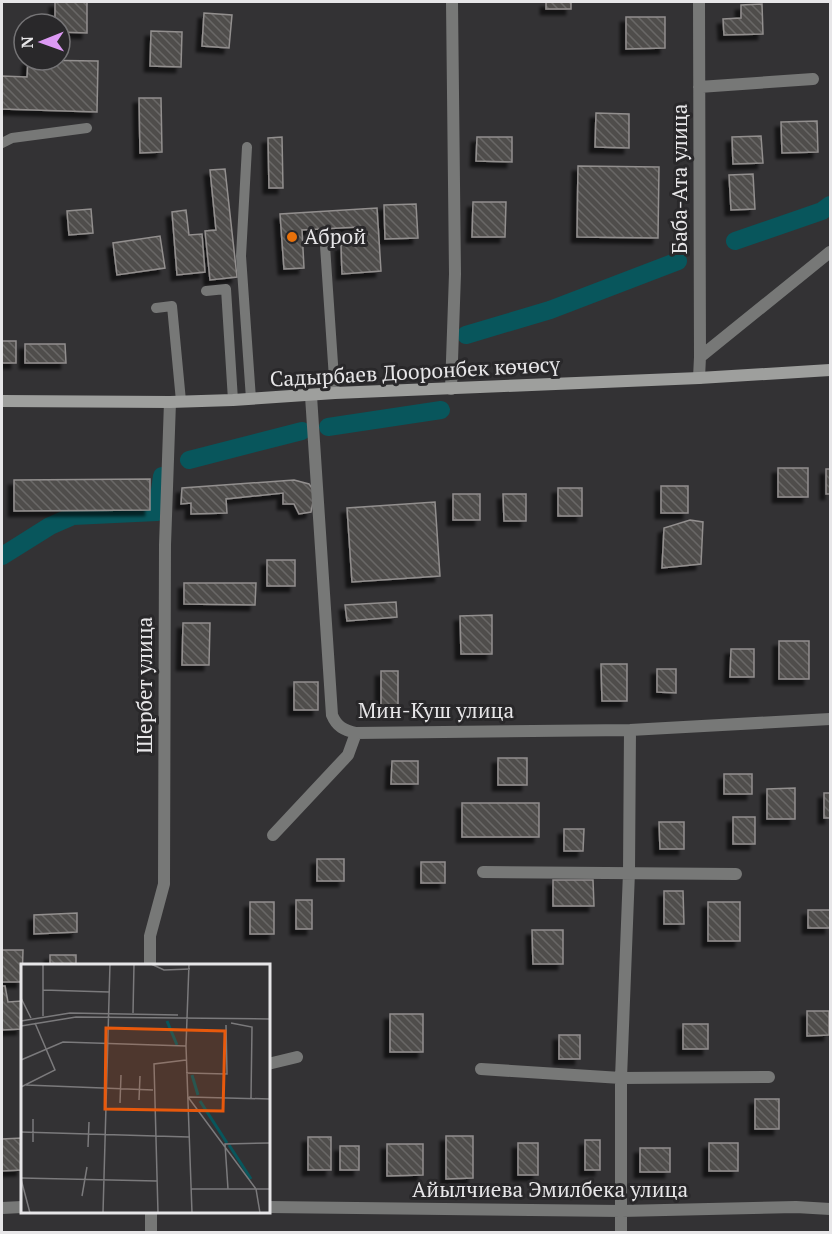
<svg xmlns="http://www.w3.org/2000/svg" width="832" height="1234" font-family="'PT Serif',serif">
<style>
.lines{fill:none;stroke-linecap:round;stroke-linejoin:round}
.canal{stroke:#08565c;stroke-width:18}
.building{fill:url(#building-back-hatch);stroke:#928f8e;stroke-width:1.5;filter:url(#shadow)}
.lane{stroke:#777877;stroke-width:10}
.street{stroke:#777877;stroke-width:12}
.secondary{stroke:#9e9f9d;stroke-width:12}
.food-dot{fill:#e8710a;stroke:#29282a;stroke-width:2}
.labels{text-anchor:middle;stroke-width:6;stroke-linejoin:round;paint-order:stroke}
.street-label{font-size:21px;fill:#e7e6e8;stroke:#29282a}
.poi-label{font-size:21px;fill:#e7e6e8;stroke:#29282a;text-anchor:start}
.inset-river{fill:none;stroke:#08565c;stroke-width:3}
.inset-road{fill:none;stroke:#7b7a7c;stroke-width:1.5}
.view{fill:#e8590c;fill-opacity:0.15;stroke:#e8590c;stroke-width:3}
.inset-edge{fill:none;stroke:#e7e6e8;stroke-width:3}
</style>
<defs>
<pattern id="building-back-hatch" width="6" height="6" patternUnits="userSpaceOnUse" patternTransform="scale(1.5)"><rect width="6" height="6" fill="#504d4c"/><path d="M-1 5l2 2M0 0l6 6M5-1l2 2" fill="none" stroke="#696766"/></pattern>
<filter id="shadow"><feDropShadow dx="-5.5" dy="5.5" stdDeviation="1.5" flood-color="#0009"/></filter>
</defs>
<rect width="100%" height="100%" fill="#333234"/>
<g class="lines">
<path class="canal" d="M735,241L822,211L830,205
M466,335L550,310L678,261
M328,427L441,410
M189,460L302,431
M2,556L50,526L73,516L157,512L162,476"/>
</g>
<path class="building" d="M55,2H87V33L60,32V24H55Z
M546,2H571V9H546Z
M762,4L763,34L724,35L723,19L741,18V5Z
M204,13L232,15L229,48L202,46Z
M626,17H665V48L626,49Z
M151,31L182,32L181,67L150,66Z
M28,60L98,61L97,112L2,109V76L27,77Z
M139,98H161L162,152L140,153Z
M596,113L629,114V148L595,147Z
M817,121L818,152L782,153L781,122Z
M761,136L763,163L733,164L732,137Z
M282,137L283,188H269L268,138Z
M477,137H512V162L476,161Z
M578,166L659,167L658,238L577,237Z
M225,169L237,277L210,280L205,231L216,230L210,170Z
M753,174L755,209L731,210L729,175Z
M473,202H506L505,237H472Z
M416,204L418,238L385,239L384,205Z
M377,208L381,271L342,274L341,245L360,243L359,227L302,230L304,268L284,269L280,214Z
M91,209L93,233L69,235L67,211Z
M186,210L189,235L202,234L205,272L177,275L172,212Z
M160,236L165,268L117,275L113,243Z
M2,341H16V363H2Z
M25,344H65L66,363H25Z
M778,468H808V497H778Z
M826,469H830V494H826Z
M150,479V510L14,511V480Z
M294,480L309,484L315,492L311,512L299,514L294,504H283V493L226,499L227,513L191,514V503L181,504L182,488Z
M661,486H688V513H661Z
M558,488H582V516H558Z
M453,494H480V520H453Z
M503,494H526V521H504Z
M435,502L440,576L352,582L347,508Z
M690,520L703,522L701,564L662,568L664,528Z
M267,560H295V586H267Z
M184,583H256L255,605L184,604Z
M396,602L397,617L347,621L345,605Z
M492,615V654H461L460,616Z
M183,623H210L209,665H182Z
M779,641H809V679H779Z
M731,649H754V677H730Z
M601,664H627V701H602Z
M657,669H676V693L657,692Z
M381,671H398V706H381Z
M294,682H318V710H294Z
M498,758H527V785H498Z
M392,761H418V784H391Z
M724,774H752V794H724Z
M795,788V819H767V789Z
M824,793H830V818H824Z
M462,803H539V837H462Z
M733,817H755V844H733Z
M659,822H684V849H660Z
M564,829H584L583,851H564Z
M317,859H344V881H317Z
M421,862H445V883H421Z
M553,880H593L594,906H553Z
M664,891H683L684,924H664Z
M296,900H312V929H296Z
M250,902H274V934H250Z
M708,902H740V941H708Z
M808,910H830V928H808Z
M77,913V932L34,934V915Z
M532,930H563V964H533Z
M2,950H23L22,982H2Z
M50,955H76V966H50Z
M2,986H5L8,1002L22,1001V1029L2,1030Z
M807,1011H829V1035L807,1036Z
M390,1014H423V1052H390Z
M683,1024H708V1049H683Z
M559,1035H580V1059H559Z
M755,1099H779V1129H755Z
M446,1136H473V1178L446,1179Z
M308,1137H331V1170H308Z
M22,1138V1170L2,1171V1139Z
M585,1140H600V1170H585Z
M518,1143H538V1175H518Z
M709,1143H738V1171H709Z
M387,1144H423V1175L387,1176Z
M340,1146H359V1170H340Z
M640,1148H670V1172H640Z"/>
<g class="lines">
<path class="lane" d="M2,143L12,138L87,128
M247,147L241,256L251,399
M325,246L335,393
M206,291L226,289L233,400
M156,308L172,306L181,401"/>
<path class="street" d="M699,2L700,357
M699,87L813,79
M699,378L700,357L830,252
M451,389L455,274L452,2
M311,396L332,715C337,727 344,730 356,733L630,730L830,719
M273,835L348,755L356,733
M483,872L736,874
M150,966V936L164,884L165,545L170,402
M268,1064L297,1057
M481,1069L621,1078L769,1077
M268,1207L621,1211L796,1207L830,1209
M2,1208L22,1207
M151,1212V1232
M621,1232V1078L629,872L630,730"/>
<path class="secondary" d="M2,401L170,402L233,400L335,393L699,378L830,370"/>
</g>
<circle class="food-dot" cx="292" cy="237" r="6"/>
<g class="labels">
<g class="street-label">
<text transform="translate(680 179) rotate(-90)" y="7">Баба-Ата улица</text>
<text transform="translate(415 372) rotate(-3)" y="7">Садырбаев Дооронбек көчөсү</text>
<text transform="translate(145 685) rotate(-90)" y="7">Шербет улица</text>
<text x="436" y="718">Мин-Куш улица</text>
<text x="550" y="1197">Айылчиева Эмилбека улица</text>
</g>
<g class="poi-label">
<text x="304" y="244">Аброй</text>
</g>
</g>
<g transform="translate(21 964)">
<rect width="249" height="249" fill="#333234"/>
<path class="inset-river" d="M146,57L156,81M171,111L177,131M179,137L206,179M208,181L230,215"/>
<path class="inset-road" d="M130,0L143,6L169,5M168,0L165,82L171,249M22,26L88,28M0,34L10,54M112,49L113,0M22,52V0M0,57L49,49L157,51M210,59L231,63L230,134M0,62L55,53L249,55M0,96L42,78L165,82M165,109L206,110L205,61M5,121L132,126M0,123L34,106L14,59M167,133L235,225L239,249M168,133L249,135M118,136L119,112M99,139L100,111M0,168L168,173M12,178V155M67,183L68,158M0,214L136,217M0,215L9,249M170,225H249M207,225L204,180L249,179M61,232L66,203M82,249L89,0M137,249L133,100L165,96"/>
<path class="view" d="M85,64L204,67L202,147L84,145Z"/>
<rect width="249" height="249" class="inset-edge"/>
</g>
<rect width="832" height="1234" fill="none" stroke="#e7e6e8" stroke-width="6"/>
<g transform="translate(42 42) rotate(269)"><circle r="28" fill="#29282a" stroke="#757476" stroke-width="1.5"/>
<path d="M0-4.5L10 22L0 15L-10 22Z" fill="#dc99f4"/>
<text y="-9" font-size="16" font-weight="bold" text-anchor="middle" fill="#e7e6e8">N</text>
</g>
</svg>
